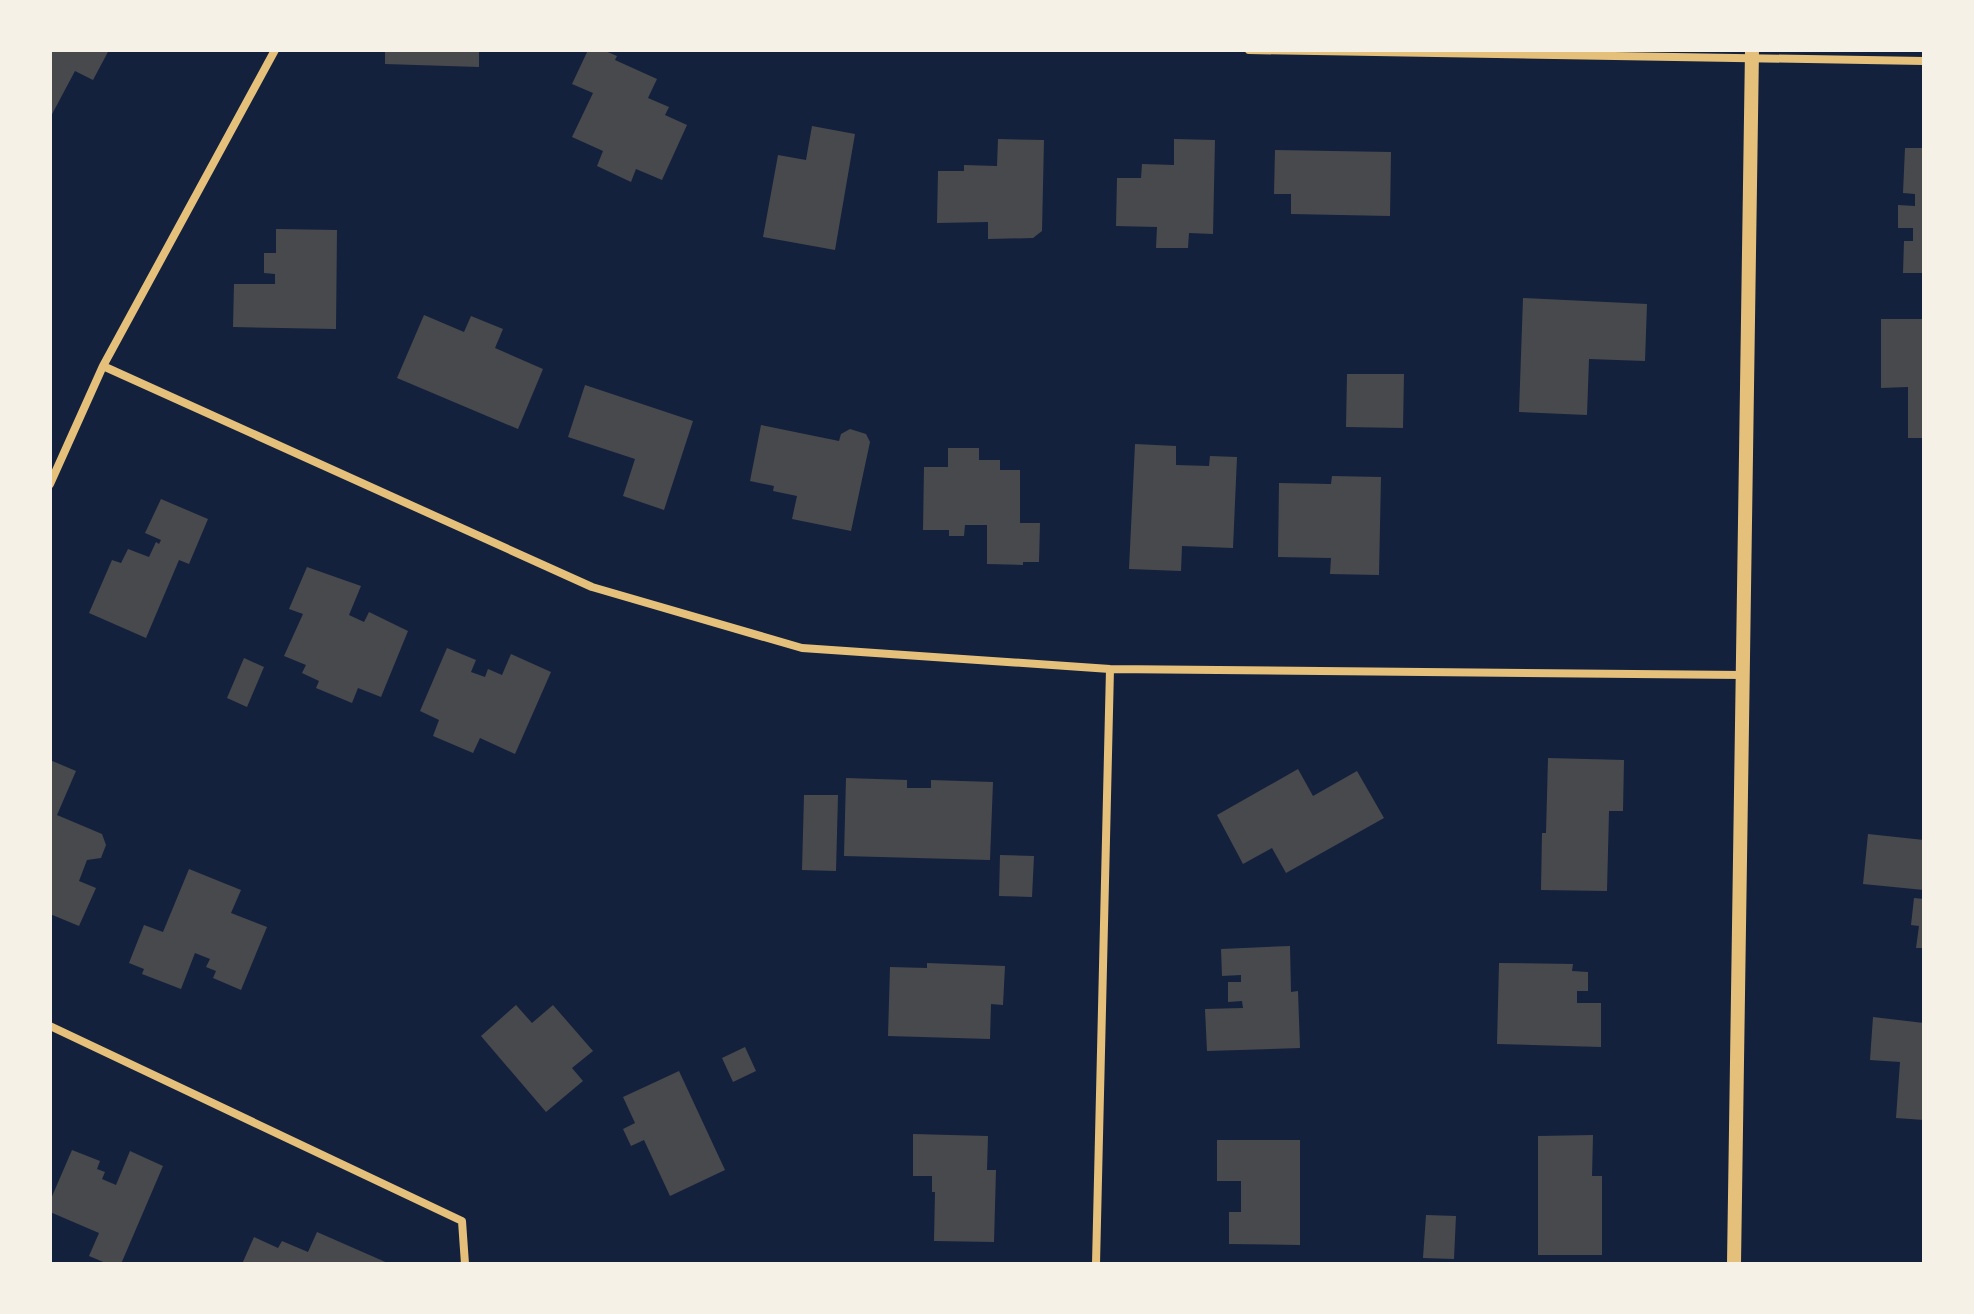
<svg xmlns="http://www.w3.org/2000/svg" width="1974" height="1314" font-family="Overpass,sans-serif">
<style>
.building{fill:#48494c}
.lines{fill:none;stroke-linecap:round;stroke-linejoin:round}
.minor{stroke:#e5c07b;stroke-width:8}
.tertiary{stroke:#e5c07b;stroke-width:14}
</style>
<rect width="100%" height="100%" fill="#14213d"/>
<path class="building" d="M50,50H109L93,80L75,71L50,118Z
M385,50H479V67L385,64Z
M588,50H603L617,56L615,60L657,79L648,98L669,107L665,115L687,125L662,180L636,169L631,182L597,166L603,151L572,137L593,93L572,84Z
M812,126L855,134L835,250L763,237L778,155L806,160Z
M998,139L1044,140L1042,231L1033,238L988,239V222L937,223L938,171H964V165L997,166Z
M1174,139L1215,140L1213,234L1189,233L1188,248H1156L1157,227L1116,226L1117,178H1141L1142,164L1174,165Z
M1905,148H1924V273H1903L1904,241H1913V228H1898V205L1915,206V194L1903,193Z
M1275,150L1391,152L1390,216L1291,214V194H1274Z
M276,229L337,230L336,329L233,327L234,284H275V274L264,273V253H276Z
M1523,298L1647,304L1645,361L1589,359L1587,415L1519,412Z
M424,315L464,332L471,316L503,329L495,348L543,369L518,429L397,378Z
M1881,319H1924V438H1908V387L1881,388Z
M1347,374H1404L1403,428L1346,427Z
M585,385L693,421L664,510L623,496L635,459L568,437Z
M761,425L839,441L841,434L850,429L866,434L870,442L851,531L792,519L797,496L773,491L774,486L750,481Z
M1135,444L1176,446V465L1209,466L1210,456L1237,457L1233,548L1182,546L1181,571L1129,569Z
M948,448H979V460H1000V470H1020V523H1040L1039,562H1023V565L987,564V525H965L964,536H949V530H923L924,467H948Z
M1332,476L1381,477L1379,575L1330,574L1331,558L1278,557L1279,483L1331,484Z
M161,499L208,519L189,564L179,560L146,638L89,613L112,560L121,563L128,549L149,557L156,542L159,544L161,540L145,533Z
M307,567L361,586L349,615L364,622L369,612L408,631L381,697L358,688L352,703L316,688L319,681L302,673L306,665L284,656L303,614L289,609Z
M447,648L476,660L471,672L485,677L488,669L502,675L511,654L551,672L515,754L480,738L473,753L433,736L439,720L420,711Z
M244,658L264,667L247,707L227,698Z
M1548,758L1624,760L1623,811H1609L1607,891L1541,890L1542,833H1546Z
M50,760L76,771L57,815L102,834L106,845L101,858L87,860L79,881L96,888L79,926L50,914Z
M1298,769L1313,796L1357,771L1384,818L1286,873L1272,848L1243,864L1217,815Z
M846,778L907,780V788H931V780L993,782L990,860L844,856Z
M804,795H838L836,871L802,870Z
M1868,834L1924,840V890L1863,884Z
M1000,855L1034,856L1032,897L999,896Z
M189,869L241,890L231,913L267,927L241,990L213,978L216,971L206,967L210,959L195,953L181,989L142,974L144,969L129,963L144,925L163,932Z
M1914,898L1924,899V948H1916L1919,926L1911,925Z
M1290,946L1291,992L1298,991L1300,1048L1207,1051L1205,1009L1243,1008L1242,1001L1228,1002V982H1241V975L1222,976L1221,949Z
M927,963L1005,966L1003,1005L991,1004L990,1039L888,1036L890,967L927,968Z
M1499,963L1573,964L1572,971L1588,972V991H1577V1003H1601V1047L1497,1044Z
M516,1005L532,1023L553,1005L593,1051L572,1068L583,1081L546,1112L481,1036Z
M1873,1017L1924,1023V1120L1896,1118L1900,1062L1870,1060Z
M745,1047L756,1071L733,1082L722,1058Z
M679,1071L725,1170L670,1196L644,1140L631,1146L623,1129L635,1123L623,1097Z
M913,1134L988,1136L987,1170H996L994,1242L934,1241L935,1192H932V1176H913Z
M1593,1135L1592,1176H1602V1255H1538V1136Z
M1217,1140H1300V1245L1229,1244V1212H1241V1181H1217Z
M72,1150L100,1161L97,1169L105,1172L102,1179L116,1185L130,1151L163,1166L121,1264H108L89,1256L99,1233L50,1212V1201Z
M1426,1215L1456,1216L1454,1259L1423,1258Z
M317,1232L390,1264H242L254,1237L278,1248L282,1241L308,1252Z"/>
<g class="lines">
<path class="minor" d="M1249,50L1924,61
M103,366L592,587L802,648L1110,669L1744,675
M50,484L103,366L275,50
M50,1026L462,1221L465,1264
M1096,1264L1110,669"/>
<path class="tertiary" d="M1734,1264L1752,50"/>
</g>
<rect width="1974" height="1314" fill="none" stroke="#f6f1e7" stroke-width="104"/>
</svg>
